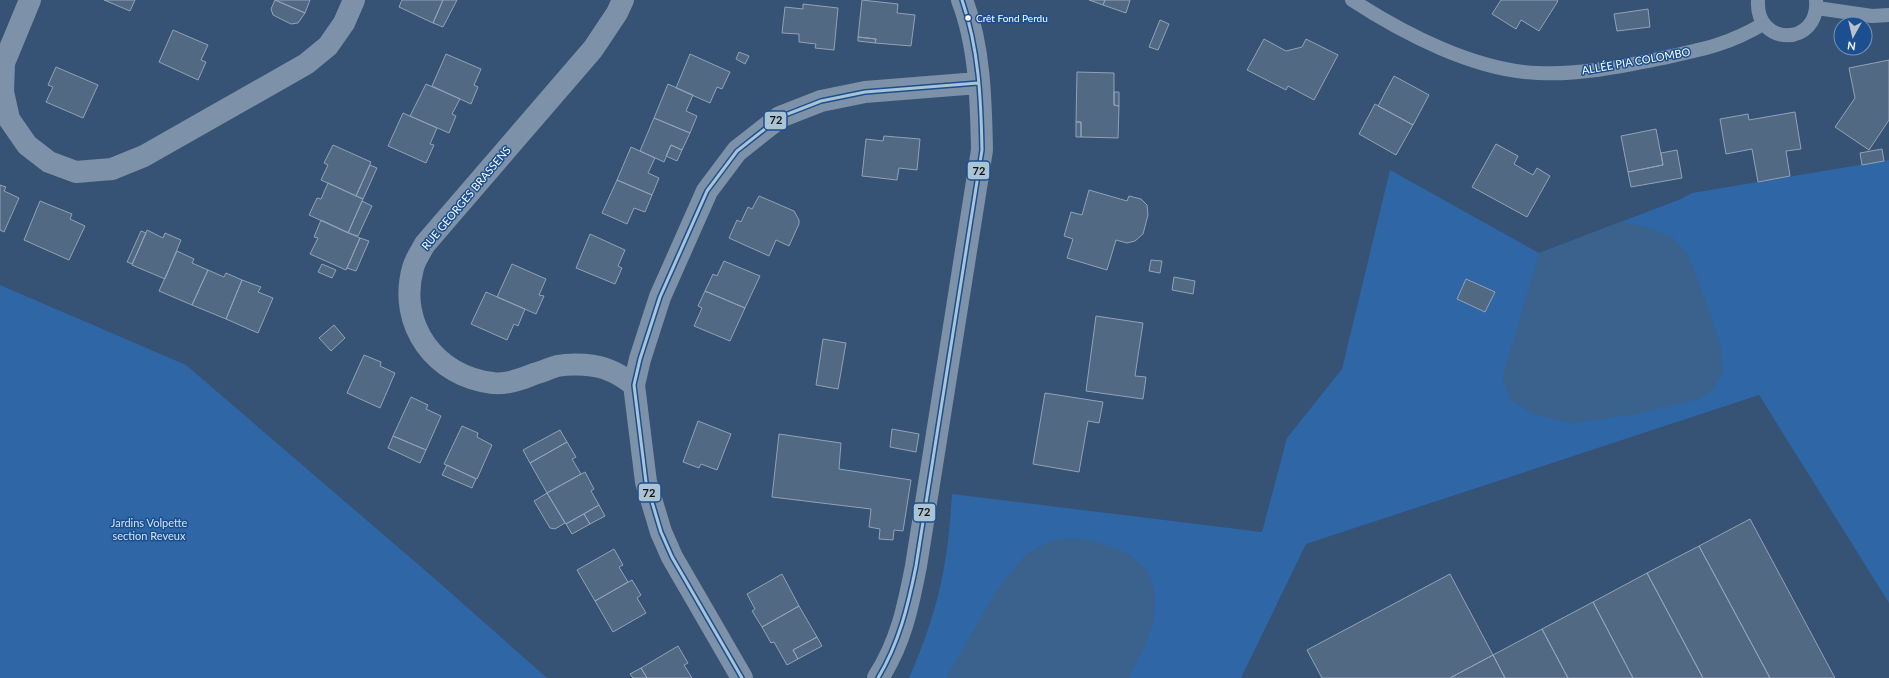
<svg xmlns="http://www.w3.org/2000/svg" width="1889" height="678" font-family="Lato,sans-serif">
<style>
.green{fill:#2f66a5}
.water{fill:#3b618d}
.building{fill:#526984;stroke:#92a2b6}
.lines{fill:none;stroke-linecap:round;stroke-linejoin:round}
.service{stroke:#7d92a8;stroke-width:14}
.minor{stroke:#7d92a8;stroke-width:22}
.bus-1-casing{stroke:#1b4f8f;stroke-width:6}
.bus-1{stroke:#aac4d5;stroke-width:3}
.bus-dot{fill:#fff;stroke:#1b4f8f;stroke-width:1.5}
.labels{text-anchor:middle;stroke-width:3;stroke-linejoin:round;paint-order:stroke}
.bus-label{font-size:10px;fill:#fff;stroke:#1b4f8f;text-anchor:start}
.street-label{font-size:11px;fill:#fff;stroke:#1b4f8f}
.park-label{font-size:11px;fill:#cfe3fa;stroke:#1b4f8f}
.line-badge{stroke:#1b4f8f;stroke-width:1.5}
.pale-badge-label{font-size:11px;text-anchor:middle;font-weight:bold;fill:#111}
</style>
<rect width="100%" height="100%" fill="#365274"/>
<path class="green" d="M1889,160V603L1759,395L1306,544L1241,678H909C924,644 938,604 944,567C949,543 950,518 952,494L1262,532L1287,438L1342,369L1390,170L1539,253L1681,199L1692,193Z
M0,285L186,365L434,578L547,678H0Z"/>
<path class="water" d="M1620,222L1643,226L1672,237L1688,255L1707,304L1721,347L1723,373L1713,390L1698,399L1637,414L1572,423L1535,415L1511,400L1502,379L1539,253Z
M1074,538L1101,543L1129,554L1148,571L1155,593L1154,621L1145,647L1128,678H946L996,591L1025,555L1050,541Z"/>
<path class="building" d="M104,0H135L130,11Z
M275,0L305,13L298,23L291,24L273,15L271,9Z
M275,0H310L305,13Z
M402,0H443L433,23L399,7Z
M443,0H457L443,27L433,23Z
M862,0L898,4L897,13L915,15L911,46L875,43L876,39L858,37Z
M1089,0H1105L1103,5Z
M1105,0H1130L1126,13L1103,5Z
M1501,0H1557L1558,1L1539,31L1521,20L1516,29L1492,14Z
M803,4L838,8L834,50L815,48L816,44L799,42V34L782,33L785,7L803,9Z
M1648,9L1650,27L1617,31L1614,14Z
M1160,20L1169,24L1158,50L1149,47Z
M173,30L208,45L201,60L206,62L198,80L159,62Z
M858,37L876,39L875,43L858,41Z
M1264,39L1286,51L1302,47L1306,39L1338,55L1314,100L1288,86L1286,90L1247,70Z
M739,52L749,56L745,64L736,59Z
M446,54L481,69L474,85L478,87L471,104L432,86Z
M690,54L730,72L722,89L717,87L710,103L676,88Z
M1889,60V120L1869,150L1835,127L1855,98L1849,68Z
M56,67L98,85L83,118L46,102L53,87L48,85Z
M1077,72L1114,73V105L1119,106L1118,138L1081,137V122H1076Z
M1394,76L1429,95L1413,125L1378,106Z
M426,84L460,99L452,114L456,116L449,133L410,116Z
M668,84L693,95L686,111L697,116L690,133L654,118Z
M1114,92H1119V106L1114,105Z
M1375,104L1413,125L1396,155L1359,134Z
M1795,112L1801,149L1786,151L1790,176L1758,182L1752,149L1726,154L1720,119L1748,114L1749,120Z
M403,113L437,128L430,144L434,145L426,163L388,146Z
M654,118L690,133L682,150L671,145L664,162L640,151Z
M1076,122H1081V137H1076Z
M1656,129L1663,165L1628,172L1621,136Z
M884,136L920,139L917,170L899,168L897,180L862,176L866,139L883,141Z
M1496,144L1518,156L1514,164L1533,175L1537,168L1550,176L1527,217L1472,187Z
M333,145L371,162L356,196L321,180L328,165L324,163Z
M671,145L682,150L677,161L666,156Z
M631,147L655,158L648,173L659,178L652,195L617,180Z
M1882,149L1884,161L1862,165L1860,153Z
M1677,150L1682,178L1631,187L1628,172L1663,165L1661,153Z
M370,165L377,168L363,199L356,196Z
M617,180L652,195L645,212L634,208L627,224L602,213Z
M328,183L363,199L348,233L309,215L317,198L321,199Z
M0,185L6,187L4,191L19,198L4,232L0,230Z
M1089,190L1127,201L1129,196L1141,199L1147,205L1148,215L1143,234L1135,241L1127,243L1116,240L1107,270L1067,258L1073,239L1064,236L1071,212L1082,215Z
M759,196L794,211L799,220V224L789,246L776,240L769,256L729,238L737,220L741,222L748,207L752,209Z
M40,201L72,214L70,219L85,226L69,260L24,240Z
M362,201L372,206L358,236L348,233Z
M321,220L360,238L346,270L310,254L318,238L314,237Z
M147,230L163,238L165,233L181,240L165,279L132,265Z
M141,231L146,233L132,264L127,262Z
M590,234L625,250L618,266L622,268L615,284L576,268Z
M360,238L369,241L356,271L347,268Z
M177,251L194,259L192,263L208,270L192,305L159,291Z
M1151,260L1162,261L1160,273L1149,271Z
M724,261L760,276L745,308L705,291L713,274L717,276Z
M322,264L336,270L332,278L318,272Z
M512,264L546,279L539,295L544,296L536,314L497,297Z
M208,270L224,277L226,273L242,280L226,319L192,305Z
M1174,277L1195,281L1193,294L1172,290Z
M1466,279L1495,292L1485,312L1457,299Z
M242,280L261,287L258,292L273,298L258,333L226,319Z
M705,291L745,308L730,341L694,326L702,308L698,306Z
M486,292L525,309L518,326L514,324L507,340L471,324Z
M1096,316L1143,323L1135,376L1146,377L1143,399L1086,391Z
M334,325L345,338L331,351L319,338Z
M823,339L846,343L838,389L816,385Z
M364,355L381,362L380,366L395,373L380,408L347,393Z
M1045,393L1103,402L1099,423L1088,421L1079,472L1033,464Z
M411,397L428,405L426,409L441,416L426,450L393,436Z
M698,421L731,434L717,470L701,464L699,468L683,462Z
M462,426L478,433L477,437L492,445L477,479L444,464Z
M892,429L919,434L916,452L890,447Z
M560,430L567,442L530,463L523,450Z
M779,434L841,443L839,469L911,480L903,531L894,530L893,540L879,539L880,529L869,527L871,509L772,497Z
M393,436L426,450L420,463L388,448Z
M567,442L576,457L572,459L581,474L547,493L530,463Z
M447,465L476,479L472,488L442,475Z
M585,472L594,489L591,491L599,505L566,524L547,493Z
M547,493L565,523L555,529L550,528L534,501Z
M599,505L605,516L590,524L584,514Z
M584,514L590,524L572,534L566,524Z
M1750,519L1835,678H1770L1699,546Z
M1699,546L1770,678H1703L1647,573Z
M614,549L623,565L619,567L628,582L595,601L577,570Z
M1647,573L1703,678H1633L1593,602Z
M782,574L799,606L762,627L752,611L755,609L747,594Z
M1450,574L1493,655L1450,678H1322L1307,650Z
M632,580L641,595L637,598L646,613L613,632L595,601Z
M1593,602L1633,678H1568L1542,629Z
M799,606L817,637L793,650L798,659L787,665L774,642L771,643L762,627Z
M1542,629L1568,678H1505L1493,655Z
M817,637L822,646L798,659L793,650Z
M678,646L688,663L684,665L692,678H647L641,668Z
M1493,655L1505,678H1450Z
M641,668L647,678H633L630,674Z"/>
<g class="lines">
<path class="service" d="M1352,0C1404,34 1476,71 1538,73C1578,75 1619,67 1658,59C1699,50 1726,46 1763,24
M1758,0C1755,48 1820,46 1816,0
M1817,8L1872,16L1889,15"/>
<path class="minor" d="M30,0L4,63L3,92L9,119L27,145L49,162L76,172L112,169L144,156L306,64L328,46L344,23L354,0
M623,0L617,13L593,49L425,244C421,251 415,260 413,268C397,325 436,377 493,383C506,385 522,379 534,374C542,372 550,368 557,366C573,363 596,364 611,371C619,374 627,380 634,385
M742,678L672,557L661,532L646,482L634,385L640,359L660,297L707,191L737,151L780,117L821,101L865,92L978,83
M878,678C901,642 908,607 916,566L982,150C981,101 980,46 962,0"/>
<g class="bus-1-casing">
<path id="bus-1" d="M742,678L672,557L661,532L646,482L634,385L640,359L660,297L707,191L737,151L780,117L821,101L865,92L978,83
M878,678C899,643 908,606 916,566L982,150C981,99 979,49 962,0"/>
</g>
<use href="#bus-1" class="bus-1"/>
</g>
<circle class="bus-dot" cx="968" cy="18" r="3.5"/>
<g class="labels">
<g class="bus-label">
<text x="976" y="22">Crêt Fond Perdu</text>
</g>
<g class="street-label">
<text transform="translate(1636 61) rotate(-10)" y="4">ALLÉE PIA COLOMBO</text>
<text transform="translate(466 198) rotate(-50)" y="4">RUE GEORGES BRASSENS</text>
</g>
<g class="park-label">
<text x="149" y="527">Jardins Volpette<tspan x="149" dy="13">section Reveux</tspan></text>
</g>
</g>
<g class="line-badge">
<rect x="764" y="111" width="23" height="19" rx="4" fill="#aac4d5"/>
<rect x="967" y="161" width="23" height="19" rx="4" fill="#aac4d5"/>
<rect x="638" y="483" width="23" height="19" rx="4" fill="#aac4d5"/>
<rect x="913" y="503" width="23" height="19" rx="4" fill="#aac4d5"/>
</g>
<g class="pale-badge-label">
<text x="776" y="124">72</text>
<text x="979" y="175">72</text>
<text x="649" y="497">72</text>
<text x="924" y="516">72</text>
</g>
<g transform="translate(1853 36) rotate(188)"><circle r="19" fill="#1b4f8f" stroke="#7695bc"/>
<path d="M0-3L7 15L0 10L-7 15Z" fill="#b9c2ce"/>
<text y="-6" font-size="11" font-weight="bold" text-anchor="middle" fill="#ffffff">N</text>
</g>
</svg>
